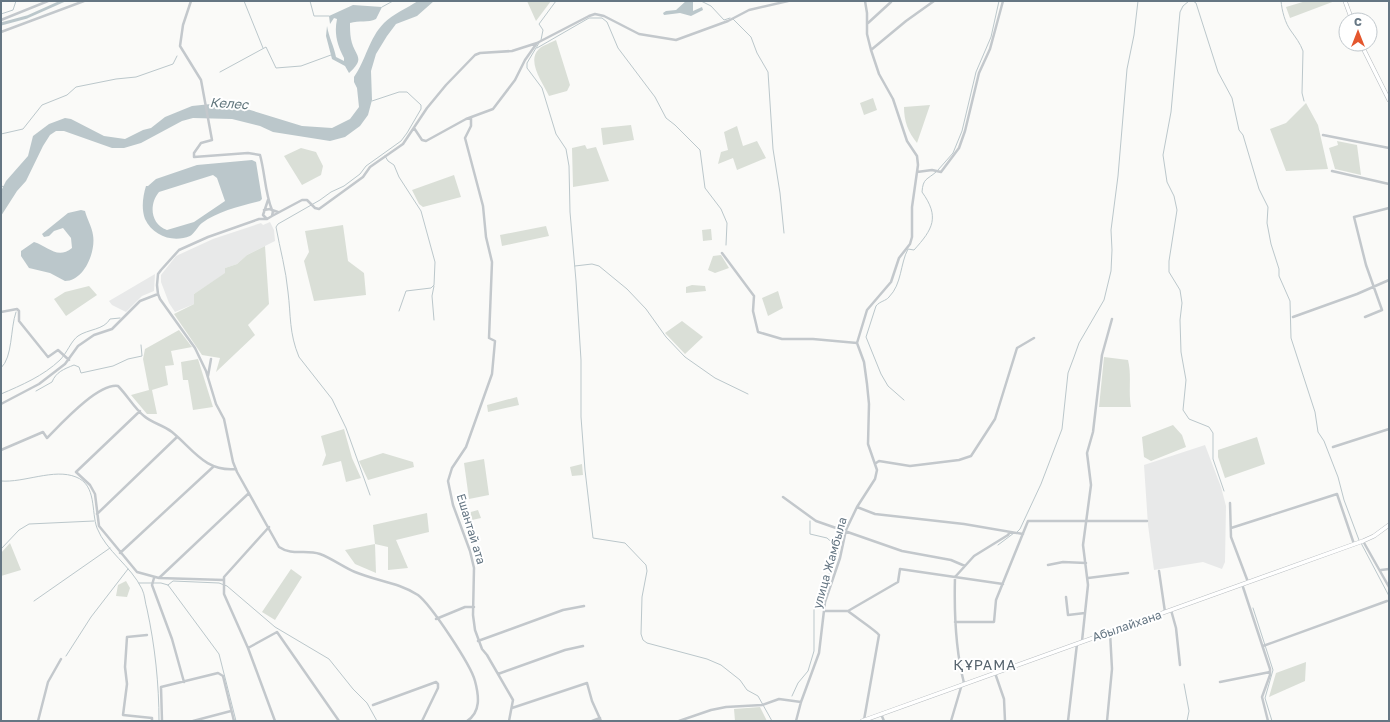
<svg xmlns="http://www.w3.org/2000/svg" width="1390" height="722" font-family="'Golos Text',sans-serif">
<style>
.built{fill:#e8e9e9}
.green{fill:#dadfd7}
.water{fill:#bbc7cb;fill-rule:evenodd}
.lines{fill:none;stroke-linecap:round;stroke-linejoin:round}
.stream{stroke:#bbc7cb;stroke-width:1}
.canal{stroke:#bbc7cb;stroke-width:3}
.major-casing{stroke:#b5babe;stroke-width:4.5}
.minor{stroke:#c3c8cc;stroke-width:2.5}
.major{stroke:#fff;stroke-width:3.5}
.labels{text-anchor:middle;stroke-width:4;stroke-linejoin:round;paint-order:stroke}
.street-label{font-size:12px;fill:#657683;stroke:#fff}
.water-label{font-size:13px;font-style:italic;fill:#60757c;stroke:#fff}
.quarter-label{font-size:14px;letter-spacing:1px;fill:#57646e;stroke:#fff}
</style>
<rect width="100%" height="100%" fill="#fafaf8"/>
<path class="built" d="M270,222L274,230L275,241L247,255L237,264L225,268L226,273L194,294V304L175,312L169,303L161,282V275L176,256L213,239L261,223L263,225Z
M155,274L154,291L142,296L126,312L112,305L109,301Z
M1205,445L1221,487L1226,506L1225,562L1222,569L1203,562L1154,570L1148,525L1144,465Z"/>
<path class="green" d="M527,1H551L536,21Z
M1306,1H1335L1290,18L1286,7Z
M556,40L570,85L567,91L549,96C543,83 526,61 539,49C543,45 551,43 556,40Z
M873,98L877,110L864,115L860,103Z
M1306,103L1318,125L1328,169L1286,171L1270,129L1286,123Z
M930,105L917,143C908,132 904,121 904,107Z
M631,125L634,140L603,145L601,128Z
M737,126L743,146L757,141L766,158L737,170L733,158L718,164L721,152L728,150L724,132Z
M1337,141L1357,145L1361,175L1335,169L1329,148L1338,145Z
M585,145L587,149L596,147L609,181L573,187L572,148Z
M301,148L316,152L323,166L321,175L302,185L284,156Z
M454,175L461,197L423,207L419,204L412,190Z
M343,225L348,261L364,273L366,295L314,301L304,261L309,252L305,231Z
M546,226L549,236L502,246L500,235Z
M711,229L712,240L703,241L702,230Z
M265,246L269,304L248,325L255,335L216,372L220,358L202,355L174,314L194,304V294L225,273V268L237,264L247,255Z
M721,255L729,268L715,273L708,270L713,256Z
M692,285L705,286L706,291L686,293V287Z
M89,286L97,295L66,316L54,299L65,292Z
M778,291L783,308L768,316L762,298Z
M682,321L703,337L685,354L665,333Z
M179,330L192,347L171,351L174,365L165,366L168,385L152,390L157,414H147L131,395L149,390L143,359L145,349Z
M1104,357L1128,360C1132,376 1128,391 1131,407H1099Z
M198,359L213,407L193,410L188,380H183L181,362Z
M517,397L519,405L488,412L487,405Z
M1173,425L1182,435L1186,447L1151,461L1144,457L1142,437Z
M344,429L352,458L361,478L346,482L341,461L322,466L326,455L321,436Z
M1257,437L1265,464L1225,478L1218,457V450Z
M383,453L413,462L414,467L368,480L359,461Z
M484,459L489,495L469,499L464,463Z
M582,464L583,475L572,476L570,467Z
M478,510L481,518L463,522L460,515Z
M427,513L429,532L396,540L408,568L388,570V547L375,544L376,573L355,564L345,550L375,544L373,525Z
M10,543L21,570L1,576V553Z
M291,569L302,577L275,620L262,612Z
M126,581L130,588L127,597L116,596L118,585Z
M1306,662L1305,681L1269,697L1276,673Z
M760,707L767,721H735L734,709Z"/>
<path class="water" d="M418,1H434L417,16L396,24L387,36L376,54L371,71L372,100L368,115L360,126L345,137L330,141L273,132L260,126L232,119L193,118L182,121L141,143L124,148H112L64,131H56L50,135L43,146L26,181L17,191L1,216L2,189L6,181L28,156L33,136L49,124L65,118L71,119L104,136L125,139L143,130L151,128L165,117L192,106L211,104L247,109L302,126L332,128L350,119L359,107L357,88L354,82V77C366,60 369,38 384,23C393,14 407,8 418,1Z
M686,1L693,2V11L702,7L703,10L691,16L680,13L664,15L663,13L666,11L676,10Z
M353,5L382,7L376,19C368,23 359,20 350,23C350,28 350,34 351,39C354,56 367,57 349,73L345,66L332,59L326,36L327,26C329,38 334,46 336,57L344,61V58C337,45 334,33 337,19L334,18L330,24L329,16Z
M252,160L256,162L262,199L260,201C241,206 218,211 202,223C198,226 194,234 190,236C173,243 153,236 145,219C141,208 143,196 146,186H148L156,179L197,165ZM213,175L217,178L225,201L194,222L167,230C150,224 149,204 159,192Z
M81,210L85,211C87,219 92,227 93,235C96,252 84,281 65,281L50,273L29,268L21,256V251L34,242C48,246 57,260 72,248L71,238L63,228L54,231L49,236L44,237L42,234L68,213Z"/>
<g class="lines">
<path class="stream" d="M244,1L263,48
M310,1L314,16H329
M701,1L711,6L724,20L730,18
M1189,1L1183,6L1180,12L1171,112L1163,155L1167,182L1174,196L1177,210L1169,261V272L1180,290L1182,303L1180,320L1181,352L1186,380L1183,410L1189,419L1209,427L1213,433V459L1224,491
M1193,1L1196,3L1218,72L1232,98L1239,130L1243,135L1259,189L1268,207L1267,223L1271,244L1279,269V276L1290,301L1291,338L1315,412L1318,432L1324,441L1338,477L1344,500L1359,540
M1281,1C1282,11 1285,23 1291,31C1296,38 1300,43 1303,51L1302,93L1304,101
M382,7L393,1
M1,14L13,10L16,1
M733,19L751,37L757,53L768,72L773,149L780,193L784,233
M541,40L543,30L539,24L556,1
M539,43L527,63V68L542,88L556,134L566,149L569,166L570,212L576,281L581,360V417L585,470L593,538L625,543L646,565L647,571L642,597L641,634L643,640L647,643L707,659L721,665L740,680L747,690L758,696L772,721
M537,48L589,18H602L607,22L618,48L655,97L666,118L675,125L700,150L705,188L721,209L727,223L726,245
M220,72L266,47L276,68L301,66L331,55
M1,134L23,129L42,105L67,95L76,87L116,79L136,77L173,64L177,56
M385,156L388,161L394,165L399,177L421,211L435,262L434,285L431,288L406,291L399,311
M938,170L953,153L962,131L976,72L991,37L999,1
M1,186L5,187
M575,266L592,264L599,266L627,289L646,309L666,337L685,357L715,378L748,394
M434,320L432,296L434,286
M1,368C13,357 10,329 16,312
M36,391L52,382C56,372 64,369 74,365L79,367L81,373L113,366L128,359L142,356L141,345
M1,394C22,385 43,376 60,360C67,353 71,341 78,336C88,329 104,330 110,319L120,318
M904,400L888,386L881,374L866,337L876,306C880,301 886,301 889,297C902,284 900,264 908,249L914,250C933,229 940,217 922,192C923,178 927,180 936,172
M1,481C24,483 54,468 76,477C97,485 91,512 97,528C106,551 131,566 142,589C145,595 145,603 147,609C155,646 159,684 159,721
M370,495L346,428L332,399L299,357C289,333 291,316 288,292C286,270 280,249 276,227L278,224L320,200L331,192L344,186L360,174L366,166L401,141L407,133L421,109V105L407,92H399L372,101
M1017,532L1020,529L1041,484L1062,429L1068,373L1074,357L1079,343L1104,300L1111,271L1112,250L1111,230L1118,176L1127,69L1134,35L1138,1
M1361,543L1389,596
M998,545L1014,533
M1,549L19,530L29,524L94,521
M139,583H161L168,585L219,654L236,721
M168,585L173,581L219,583L227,586L275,627L329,659L353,689L367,703L377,721
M34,601L110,548
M1253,608L1273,670L1265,698L1272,721
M66,656L91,617L128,569
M1184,684L1189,711L1187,721
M792,696L798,683L808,671L814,651V610L838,553L837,547L827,538L810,534V521"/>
<path class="canal" d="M1,24L27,17L63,1"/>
<g class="major-casing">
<path id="major" d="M1345,1L1352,20
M1361,44L1389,100
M862,721L1363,541L1374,536L1389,525"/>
</g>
<path class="minor" d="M191,1L183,25L180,46L201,80L212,140L201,143L194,153V157L248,153L260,155C265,173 265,193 272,210L278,212
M1,20L48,1
M868,23L891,2
M1,32L84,1
M871,50L906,21L934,1
M471,118V126L465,138L483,206L486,237L492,262L489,338L495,341L492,374L466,447L452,468L448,481L453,505L470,551L474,568L473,615L475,630L482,649L487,655L513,700L509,721
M414,128L422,140L426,141L466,119L493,109L515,80L525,60L537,43
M1323,135L1389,148
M1332,171L1389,184
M917,172L932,170L941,172L959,148L965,131L979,73L990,49L1003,1
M264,210L270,209L273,211L272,216L267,219L263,215L268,200
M272,216L302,200H307L315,208L319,209L363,177L370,167L403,144L427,108L446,85L475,55L480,53L512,51L537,43L589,16L595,14L604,16L639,34L676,40L728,21L749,10L788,1
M267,219H259L208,237L179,250L161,270L158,274L157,285L158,294L160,299L195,348L206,371L216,404L224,419L233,462L237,472L279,547C292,556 306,549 320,554C333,559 343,567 355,572C376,581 398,582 418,595C431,605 471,665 475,681C479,696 481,712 467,721
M722,253L754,296L753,311L758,332L782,339H813L857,343
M1,312L17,309L19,311V321L48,357L58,350L69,360
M1293,317L1357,294L1389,280
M1365,317L1382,310L1366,265L1354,217L1389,208
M857,343L867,310L891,282L899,258L910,244L912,237V207L918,165L917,156L907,141L893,99L879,74L871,50L867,34V13L865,1
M208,376L211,359
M1,404L39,384L65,364L78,346L94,335L112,329L140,301L158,294
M140,411L76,472L90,485L95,494L99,526L137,572L159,578L224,580
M1333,447L1389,429
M1,450L43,432L47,438C61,424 98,383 118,386C127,395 135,409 144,416C152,423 163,425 172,432C193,449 205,472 236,469
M876,463L879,461L910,466L959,460L971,456L995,419L1017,348L1034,338
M783,497L816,521L902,551L951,560L965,566
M1230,503L1231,537L1248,582
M857,507L875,514L964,524L1023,534
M97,514L177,437
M269,527L224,577V594L248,648L275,721
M1231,528L1337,494L1354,544
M1363,541L1389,587
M120,553L213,467
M1048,565L1063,562L1086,563
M1381,570L1389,569
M1159,571L1165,612
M154,578L152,585L172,639L184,682
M159,578L249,493
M1088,578L1128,573
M1242,584L1270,669V675L1262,697L1268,721
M1066,597L1068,615L1085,613
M1171,610L1176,628L1180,665
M824,611H848L898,582L900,569L1003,584
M848,611C854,616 878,632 879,635L864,720
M436,619L465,607H474
M955,622H994L996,600L1028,521H1147
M147,635L127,637L125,667L127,684L123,715L152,718V721
M478,641L563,610L584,606
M1082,641L1088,585L1083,545L1091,485L1087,453L1093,432L1102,355L1112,319
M1263,646L1387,601
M248,648L277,632L339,721
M995,673L1004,699L1005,721
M498,674L565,650L583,646
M1220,682L1270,672
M964,683C955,648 954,613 955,577L974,556L1008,535L1010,532
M373,705L436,682L438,684V688L422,721
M512,708L587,683L592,701L601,721
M881,714L884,721
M38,721L48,682L61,659
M162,721L161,687L218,673L223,676L234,721
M193,721L231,711
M592,721L600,718
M679,721L711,710L726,707L762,705L779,699L801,702
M796,721L801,702L819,653L825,602L840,558L846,530L857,507L875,479L877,470L868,444L869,404L867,384L864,362L857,343
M951,721L962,684
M1068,721L1077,644
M1107,721L1112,669L1110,632"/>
<use href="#major" class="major"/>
</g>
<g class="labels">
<g class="street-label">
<text transform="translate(471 529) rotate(73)" y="4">Ешантай ата</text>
<text transform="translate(830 563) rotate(-74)" y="4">улица Жамбыла</text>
<text transform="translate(1127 626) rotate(-19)" y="4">Абылайхана</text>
</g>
<g class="water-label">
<text transform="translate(229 103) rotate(4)" y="5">Келес</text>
</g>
<g class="quarter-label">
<text x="985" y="670">ҚҰРАМА</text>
</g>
</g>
<rect width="1390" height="722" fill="none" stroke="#657683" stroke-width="4"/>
<g transform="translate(1358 32)"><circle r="19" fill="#ffffff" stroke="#c1c8cd"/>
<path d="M0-3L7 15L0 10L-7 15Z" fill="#e4572e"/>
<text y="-6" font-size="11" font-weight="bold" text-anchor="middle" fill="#657683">С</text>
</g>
</svg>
